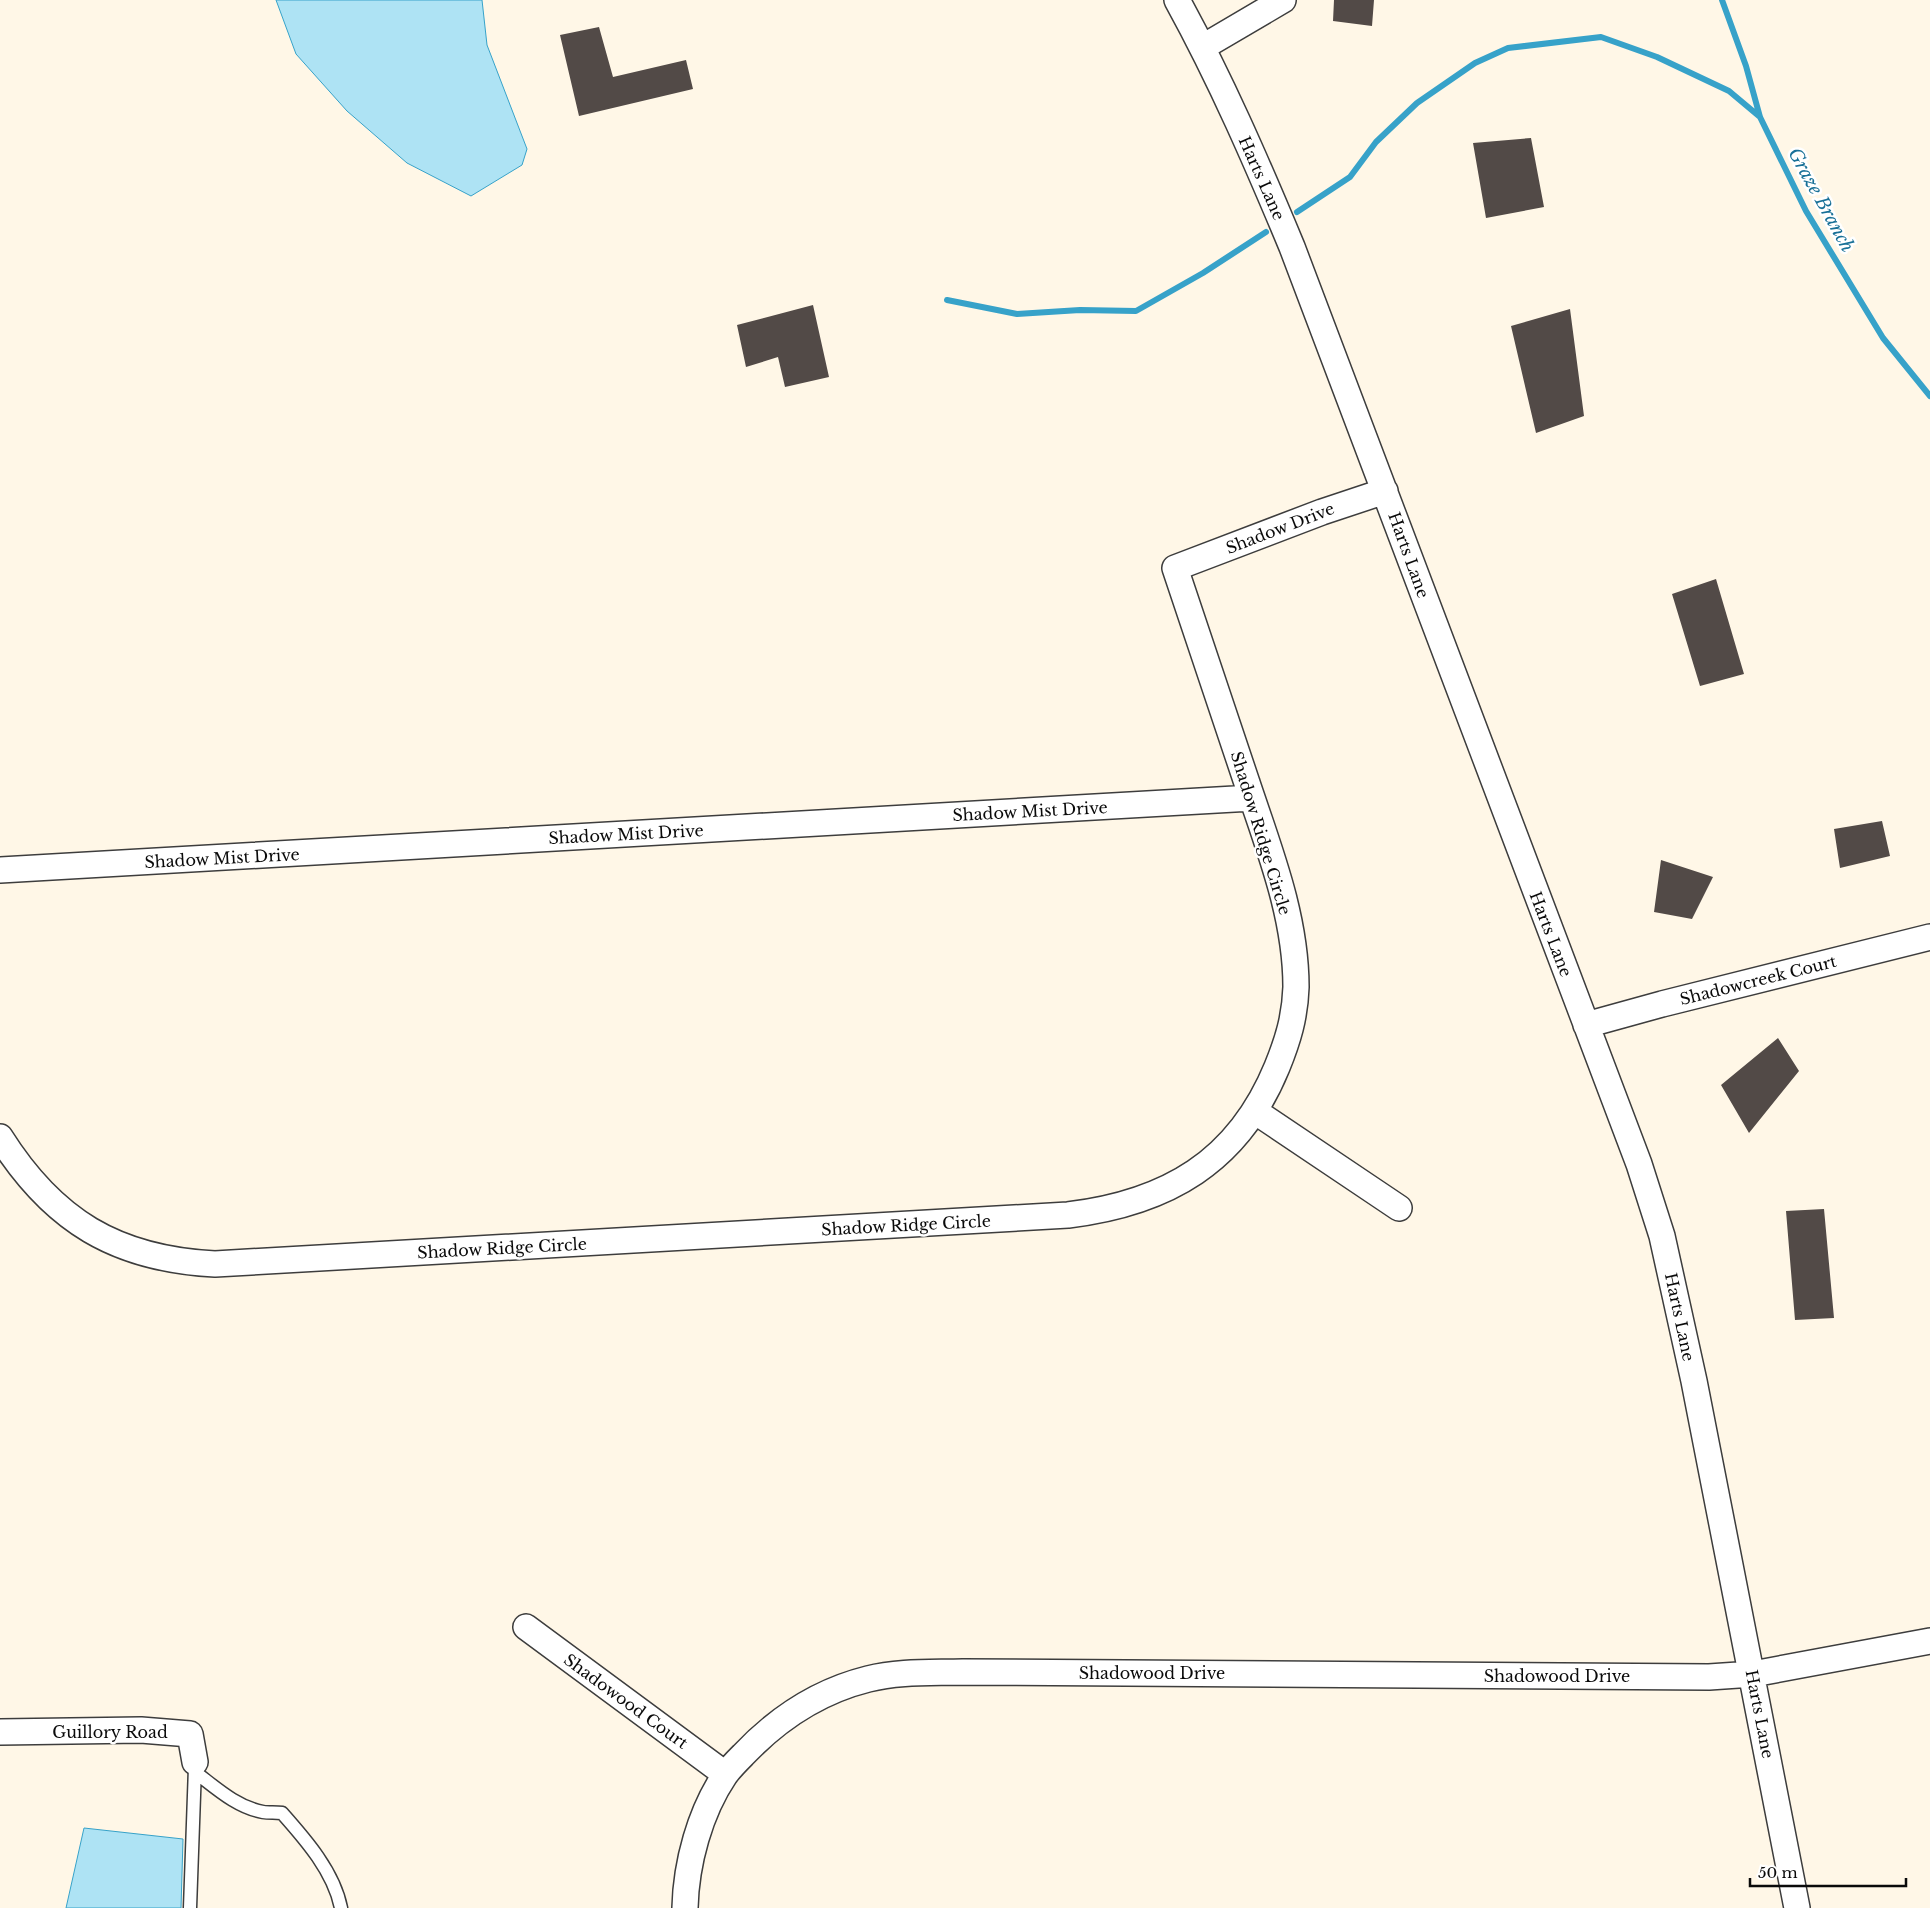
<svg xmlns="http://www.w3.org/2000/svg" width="1930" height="1908" font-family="'Libre Baskerville',serif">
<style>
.water{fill:#aee3f4;stroke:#37a2c9}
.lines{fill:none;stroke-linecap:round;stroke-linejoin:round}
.stream{stroke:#37a2c9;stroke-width:6}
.building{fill:#524a47}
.service-casing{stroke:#3d3d3d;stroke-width:15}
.minor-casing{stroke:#3d3d3d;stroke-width:28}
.service{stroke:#fff;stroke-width:12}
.minor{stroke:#fff;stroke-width:25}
.labels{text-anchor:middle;stroke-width:5;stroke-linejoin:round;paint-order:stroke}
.street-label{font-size:16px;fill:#0a0a0a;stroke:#fff}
.water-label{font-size:18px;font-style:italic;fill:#187097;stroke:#fff}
</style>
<rect width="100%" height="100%" fill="#fff7e7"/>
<path class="water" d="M276,0H482L487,45L527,149L522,165L471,196L407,163L347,111L296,54Z
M84,1828L183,1839L181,1908H66Z"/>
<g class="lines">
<path class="stream" d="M1722,0L1746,66L1760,117L1806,211L1883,338L1930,396
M1297,212L1350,177L1376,142L1417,103L1475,63L1508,48L1601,37L1657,57L1729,91L1760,117
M947,300L1017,314L1080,310L1136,311L1203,273L1266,232"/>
</g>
<path class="building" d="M1334,0H1374L1372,26L1333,21Z
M599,27L613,77L686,60L693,89L579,116L560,35Z
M1531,138L1544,207L1486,218L1473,143Z
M813,305L829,377L785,387L778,357L746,367L737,325Z
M1570,309L1584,416L1536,433L1511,326Z
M1716,579L1744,674L1700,686L1672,594Z
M1882,821L1890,856L1840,868L1834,829Z
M1661,860L1713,877L1692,919L1654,912Z
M1778,1038L1799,1071L1749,1133L1721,1085Z
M1824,1209L1834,1318L1795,1320L1786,1211Z"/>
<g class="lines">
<g class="service-casing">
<path id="service" d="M195,1772C215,1787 236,1807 263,1812C269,1813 276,1812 282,1813C306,1840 334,1872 341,1908
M190,1908L195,1767"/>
</g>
<g class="minor-casing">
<path id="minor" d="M1177,0C1221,80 1257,163 1292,247L1639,1164L1662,1236L1694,1381L1797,1908
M1203,47L1283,0
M0,870L1252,798
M1586,1025L1662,1004L1930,937
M1256,1112L1399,1208
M0,1137C53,1221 116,1259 215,1264L1068,1215C1167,1203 1238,1162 1277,1067C1288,1040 1295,1017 1296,987C1296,916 1269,849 1247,783C1223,711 1199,639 1175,568L1322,512L1385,491
M526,1627L725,1774
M0,1732L141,1730L190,1734L195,1762
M685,1908C686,1863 700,1812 725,1775C730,1768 737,1761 743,1755C777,1719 820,1691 868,1679C899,1671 932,1673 963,1672L1709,1677L1753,1674L1930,1641"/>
</g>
<use href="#service" class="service"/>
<use href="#minor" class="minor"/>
</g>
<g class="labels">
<g class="street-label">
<text transform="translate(1262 178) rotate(66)" y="6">Harts Lane</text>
<text transform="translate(1280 528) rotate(-21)" y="6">Shadow Drive</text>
<text transform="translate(1409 555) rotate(70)" y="6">Harts Lane</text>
<text transform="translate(1030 811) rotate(-3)" y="6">Shadow Mist Drive</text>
<text transform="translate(1261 833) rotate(73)" y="6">Shadow Ridge Circle</text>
<text transform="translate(626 834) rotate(-3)" y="6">Shadow Mist Drive</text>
<text transform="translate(222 858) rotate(-3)" y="6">Shadow Mist Drive</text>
<text transform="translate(1551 934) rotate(69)" y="6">Harts Lane</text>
<text transform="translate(1758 980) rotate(-14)" y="6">Shadowcreek Court</text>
<text transform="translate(906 1225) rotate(-3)" y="6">Shadow Ridge Circle</text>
<text transform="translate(502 1248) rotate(-3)" y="6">Shadow Ridge Circle</text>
<text transform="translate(1680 1317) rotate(78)" y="6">Harts Lane</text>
<text x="1152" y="1679">Shadowood Drive</text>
<text x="1557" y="1682">Shadowood Drive</text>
<text transform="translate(626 1701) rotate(36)" y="6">Shadowood Court</text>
<text transform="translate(1760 1714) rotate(79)" y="6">Harts Lane</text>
<text x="110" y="1738">Guillory Road</text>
</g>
<g class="water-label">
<text transform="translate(1821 200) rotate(61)" y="6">Graze Branch</text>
</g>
</g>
<path d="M1750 1878v8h156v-8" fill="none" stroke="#0a0a0a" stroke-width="2.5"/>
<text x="1758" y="1878" font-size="15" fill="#0a0a0a" stroke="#ffffff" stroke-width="4" paint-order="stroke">50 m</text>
</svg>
